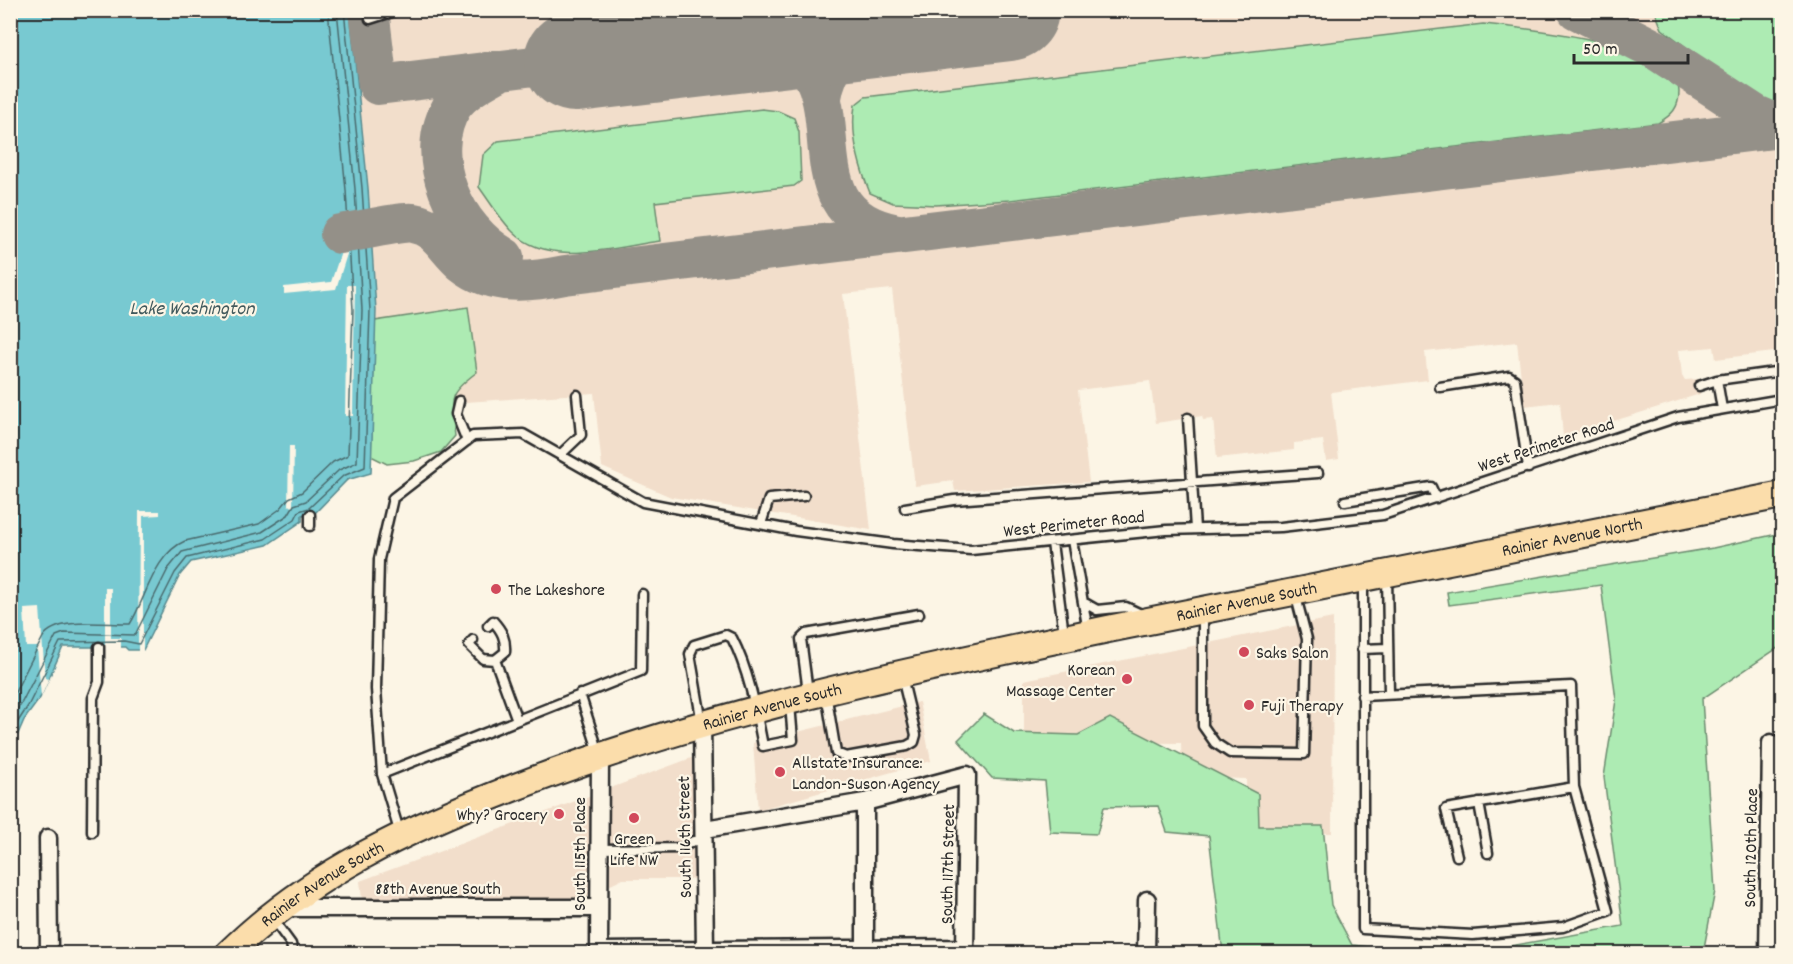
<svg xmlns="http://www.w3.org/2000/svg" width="1793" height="964" font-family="Dekko,sans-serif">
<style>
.built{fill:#f2decb}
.green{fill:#adebb3;stroke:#6c8b6f;stroke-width:1.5}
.water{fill:#78c9d1;stroke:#598a8f;stroke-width:1.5}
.pier{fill:#fcf5e5}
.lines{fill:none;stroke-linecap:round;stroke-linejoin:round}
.shore{stroke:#4a6a6d;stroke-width:1.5}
.taxiway{stroke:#949088;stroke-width:40}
.runway{stroke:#949088;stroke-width:102}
.lane-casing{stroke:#2b2b2b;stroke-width:13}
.street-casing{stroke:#2b2b2b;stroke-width:21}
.primary-casing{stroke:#2b2b2b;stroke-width:30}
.lane{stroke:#fcf5e5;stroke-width:8}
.street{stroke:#fcf5e5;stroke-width:16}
.primary{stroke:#fbddab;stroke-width:26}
.poi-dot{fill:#d1495b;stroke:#fcf5e5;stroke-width:2}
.labels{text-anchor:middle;stroke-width:4.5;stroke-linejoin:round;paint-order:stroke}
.street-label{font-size:18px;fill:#2b2b2b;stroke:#fcf5e5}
.poi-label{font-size:18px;fill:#2b2b2b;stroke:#fcf5e5;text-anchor:start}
.water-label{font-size:20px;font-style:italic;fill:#425a5d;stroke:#fcf5e5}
</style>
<rect width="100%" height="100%" fill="#fcf5e5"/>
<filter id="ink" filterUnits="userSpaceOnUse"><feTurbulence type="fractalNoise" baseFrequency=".0167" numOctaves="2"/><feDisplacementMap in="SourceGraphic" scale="12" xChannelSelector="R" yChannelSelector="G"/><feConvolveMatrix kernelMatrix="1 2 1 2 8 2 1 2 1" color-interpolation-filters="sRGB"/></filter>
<g filter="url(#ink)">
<path class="built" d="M350,11H1782V351L1716,359L1714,347L1679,350L1682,375L1685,380L1699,379L1700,394L1563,437L1560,402L1524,406L1517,342L1425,352L1428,380L1331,392L1339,459L1326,461L1323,440L1294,443V450L1217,458L1213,419L1203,420L1202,416L1156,423L1150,381L1078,390L1089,482L955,491L953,481L915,486L892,289L843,294L871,530L671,497L602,467L594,393L466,402L451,399L468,307L375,321L368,188Z
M1333,618L1332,833L1246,832V779L1182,777L1181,743L1024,742V680Z
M919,702L931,761L758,810L753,743Z
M694,757L697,772L695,879H623L580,900L362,899L360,881Z"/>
<path class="green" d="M1658,11H1782V109H1773L1757,99L1662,29L1656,14Z
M1483,24C1520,28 1678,41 1679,92C1679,108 1672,115 1658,123L1010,200L936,205L893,203L870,193C859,166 850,134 855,105L865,97Z
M762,109L778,111L794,118L799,132L801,181L794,186L655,202L660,241C615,247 549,268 513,232C500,219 490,202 479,187L483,155L498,141Z
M468,307L477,372C445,396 451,398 455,436L441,452L414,461L387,464L371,456L375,321Z
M1782,533V645L1702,699L1715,891L1703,953H1471L1623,926L1604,777L1616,700L1601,585L1449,605L1447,592L1713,548Z
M984,714L1014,733L1078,735L1110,718L1258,794L1259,826H1323L1331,905L1352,945L1422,953L1305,954L1303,951L1223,953L1209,836L1167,832L1158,806L1104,807L1097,834L1050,832L1045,781L992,778L958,740Z"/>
<path class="water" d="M11,11H350L368,188L376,310L371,473L347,480L314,514L302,515V521L267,545L191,562L180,575L143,650H128L125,647H63L40,698L24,720L11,750Z"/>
<path class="pier" d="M360,244L361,249L348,251L336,289L284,294V287L331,282L343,246Z
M347,285H355L353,416H345Z
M289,446H294L293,507L288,505Z
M139,511H160V515L143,516V653H138Z
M105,588H111V638H121V649H105Z
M40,608L45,678L49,679L41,697L37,647H26L24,609Z"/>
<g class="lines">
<path class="shore" d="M10,702L43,637C57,616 107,625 130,624C146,599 154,554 185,541L259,524L280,509L289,498L302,492L333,462L348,455L353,310L346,190L328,10
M10,720L22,702L56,636L64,633L135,635L168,569L182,552L262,532L288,515L294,505L306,501L339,470L357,462L362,310L355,189L337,10
M10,734L28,706L60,642L124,641L139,644L175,573L187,558L265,539L295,519L299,511L309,508L343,476L365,467L370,310L362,188L344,10"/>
<path class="taxiway" d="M369,10L378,85L575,61
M1577,10L1656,50L1756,115L1782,126
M766,38C877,76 774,211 897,234
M498,72C482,81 464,90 453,105C420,156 456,231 504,257
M822,97C827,63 846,47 872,27
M340,234C356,232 402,221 413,223C438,227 446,249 463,263C493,287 531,282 565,275L1782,128"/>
<path class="runway" d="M575,61L1008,10"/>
<g class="lane-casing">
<path id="lane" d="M370,19L398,10
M1717,380L1782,371
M1699,386L1717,380L1722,409
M1440,387L1509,376L1515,380L1528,468
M459,401L456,414L467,441
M1188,418L1195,529
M560,455L581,435L577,395
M1345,501L1431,487L1436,498
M905,508L954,500L1318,473
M310,515V526
M761,524L769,499L804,496
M1072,540L1088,631
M1052,543L1064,634
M1387,575L1389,694
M1083,602L1097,610L1126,607L1143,615
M1203,613V726L1215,743L1230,753L1304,754L1307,639L1295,593
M473,640L469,645L483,659L495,660L505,652C506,639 502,631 493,621L488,626
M1362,649L1388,648
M495,660L517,720
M808,692L801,639L806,634L919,614
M826,693L836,753L846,757L907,746L914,742L916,735L902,677
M580,694L599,753
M1362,696L1571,686L1574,787L1608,911L1563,927L1473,935L1363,929V581
M702,723L690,654L694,645L726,635L732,638C749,671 756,710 763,746L793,740L790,704
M382,774L641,671L642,594
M1479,803L1488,853
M92,832L93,698L99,682V647
M400,834L382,774L376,689L379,559L393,498L473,436L523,434L643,502L796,531L893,544L971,550L1166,530L1281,527L1383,515L1678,417L1782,399
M599,849L682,848L693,841H704
M1457,856L1446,809L1574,787
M272,918L291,944L293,954"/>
</g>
<g class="street-casing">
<path id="street" d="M702,723L705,951
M705,829L865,802L967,775L965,954
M48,838L49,954
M282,908H598
M865,949V802
M599,951L965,948
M599,954L600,754
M1146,954L1147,900
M1768,954L1771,743"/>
</g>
<g class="primary-casing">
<g id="primary">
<path id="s1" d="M228,954C310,873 412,827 518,786C710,712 912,670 1113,628C1336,582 1559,539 1782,495"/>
</g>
</g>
<use href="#lane" class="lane"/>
<use href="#street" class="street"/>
<use href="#primary" class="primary"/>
</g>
</g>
<g class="poi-dot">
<circle cx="496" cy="589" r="6"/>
<circle cx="1244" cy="652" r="6"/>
<circle cx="1127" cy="679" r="6"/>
<circle cx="1249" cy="705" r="6"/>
<circle cx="780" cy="772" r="6"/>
<circle cx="559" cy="814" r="6"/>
<circle cx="634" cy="818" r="6"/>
</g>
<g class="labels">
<g class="street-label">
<text transform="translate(1546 444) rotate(-18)" y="6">West Perimeter Road</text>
<text transform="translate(1074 523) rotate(-6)" y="6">West Perimeter Road</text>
<text dy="6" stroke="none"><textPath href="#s1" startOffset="1422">Rainier Avenue North</textPath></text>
<text dy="6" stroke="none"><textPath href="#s1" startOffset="1090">Rainier Avenue South</textPath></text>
<text dy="6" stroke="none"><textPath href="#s1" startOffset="604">Rainier Avenue South</textPath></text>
<text transform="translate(684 837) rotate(-91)" y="6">South 116th Street</text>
<text transform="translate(1750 848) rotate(-89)" y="6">South 120th Place</text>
<text transform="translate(579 854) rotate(-90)" y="6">South 115th Place</text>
<text transform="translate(947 864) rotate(-89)" y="6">South 117th Street</text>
<text dy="6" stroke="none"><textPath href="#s1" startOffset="118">Rainier Avenue South</textPath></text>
<text x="438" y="894">88th Avenue South</text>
</g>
<g class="poi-label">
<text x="508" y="595">The Lakeshore</text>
<text x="1256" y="658">Saks Salon</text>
<text x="1115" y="675" text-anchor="end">Korean<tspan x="1115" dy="21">Massage Center</tspan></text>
<text x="1261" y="711">Fuji Therapy</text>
<text x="792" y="768">Allstate Insurance:<tspan x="792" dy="21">Landon-Suson Agency</tspan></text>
<text x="547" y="820" text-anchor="end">Why? Grocery</text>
<text x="634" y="844" text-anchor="middle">Green<tspan x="634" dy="21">Life NW</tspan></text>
</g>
<g class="water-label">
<text x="192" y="314">Lake Washington</text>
</g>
</g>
<rect width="1793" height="964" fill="none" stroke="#fcf5e5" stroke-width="36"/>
<rect x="18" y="18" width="1757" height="928" fill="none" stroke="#2b2b2b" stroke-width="2" filter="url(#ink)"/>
<path d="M1574 54v9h114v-9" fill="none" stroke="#2b2b2b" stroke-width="3"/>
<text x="1583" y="54" font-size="18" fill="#2b2b2b" stroke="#fcf5e5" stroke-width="4.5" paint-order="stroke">50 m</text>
</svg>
